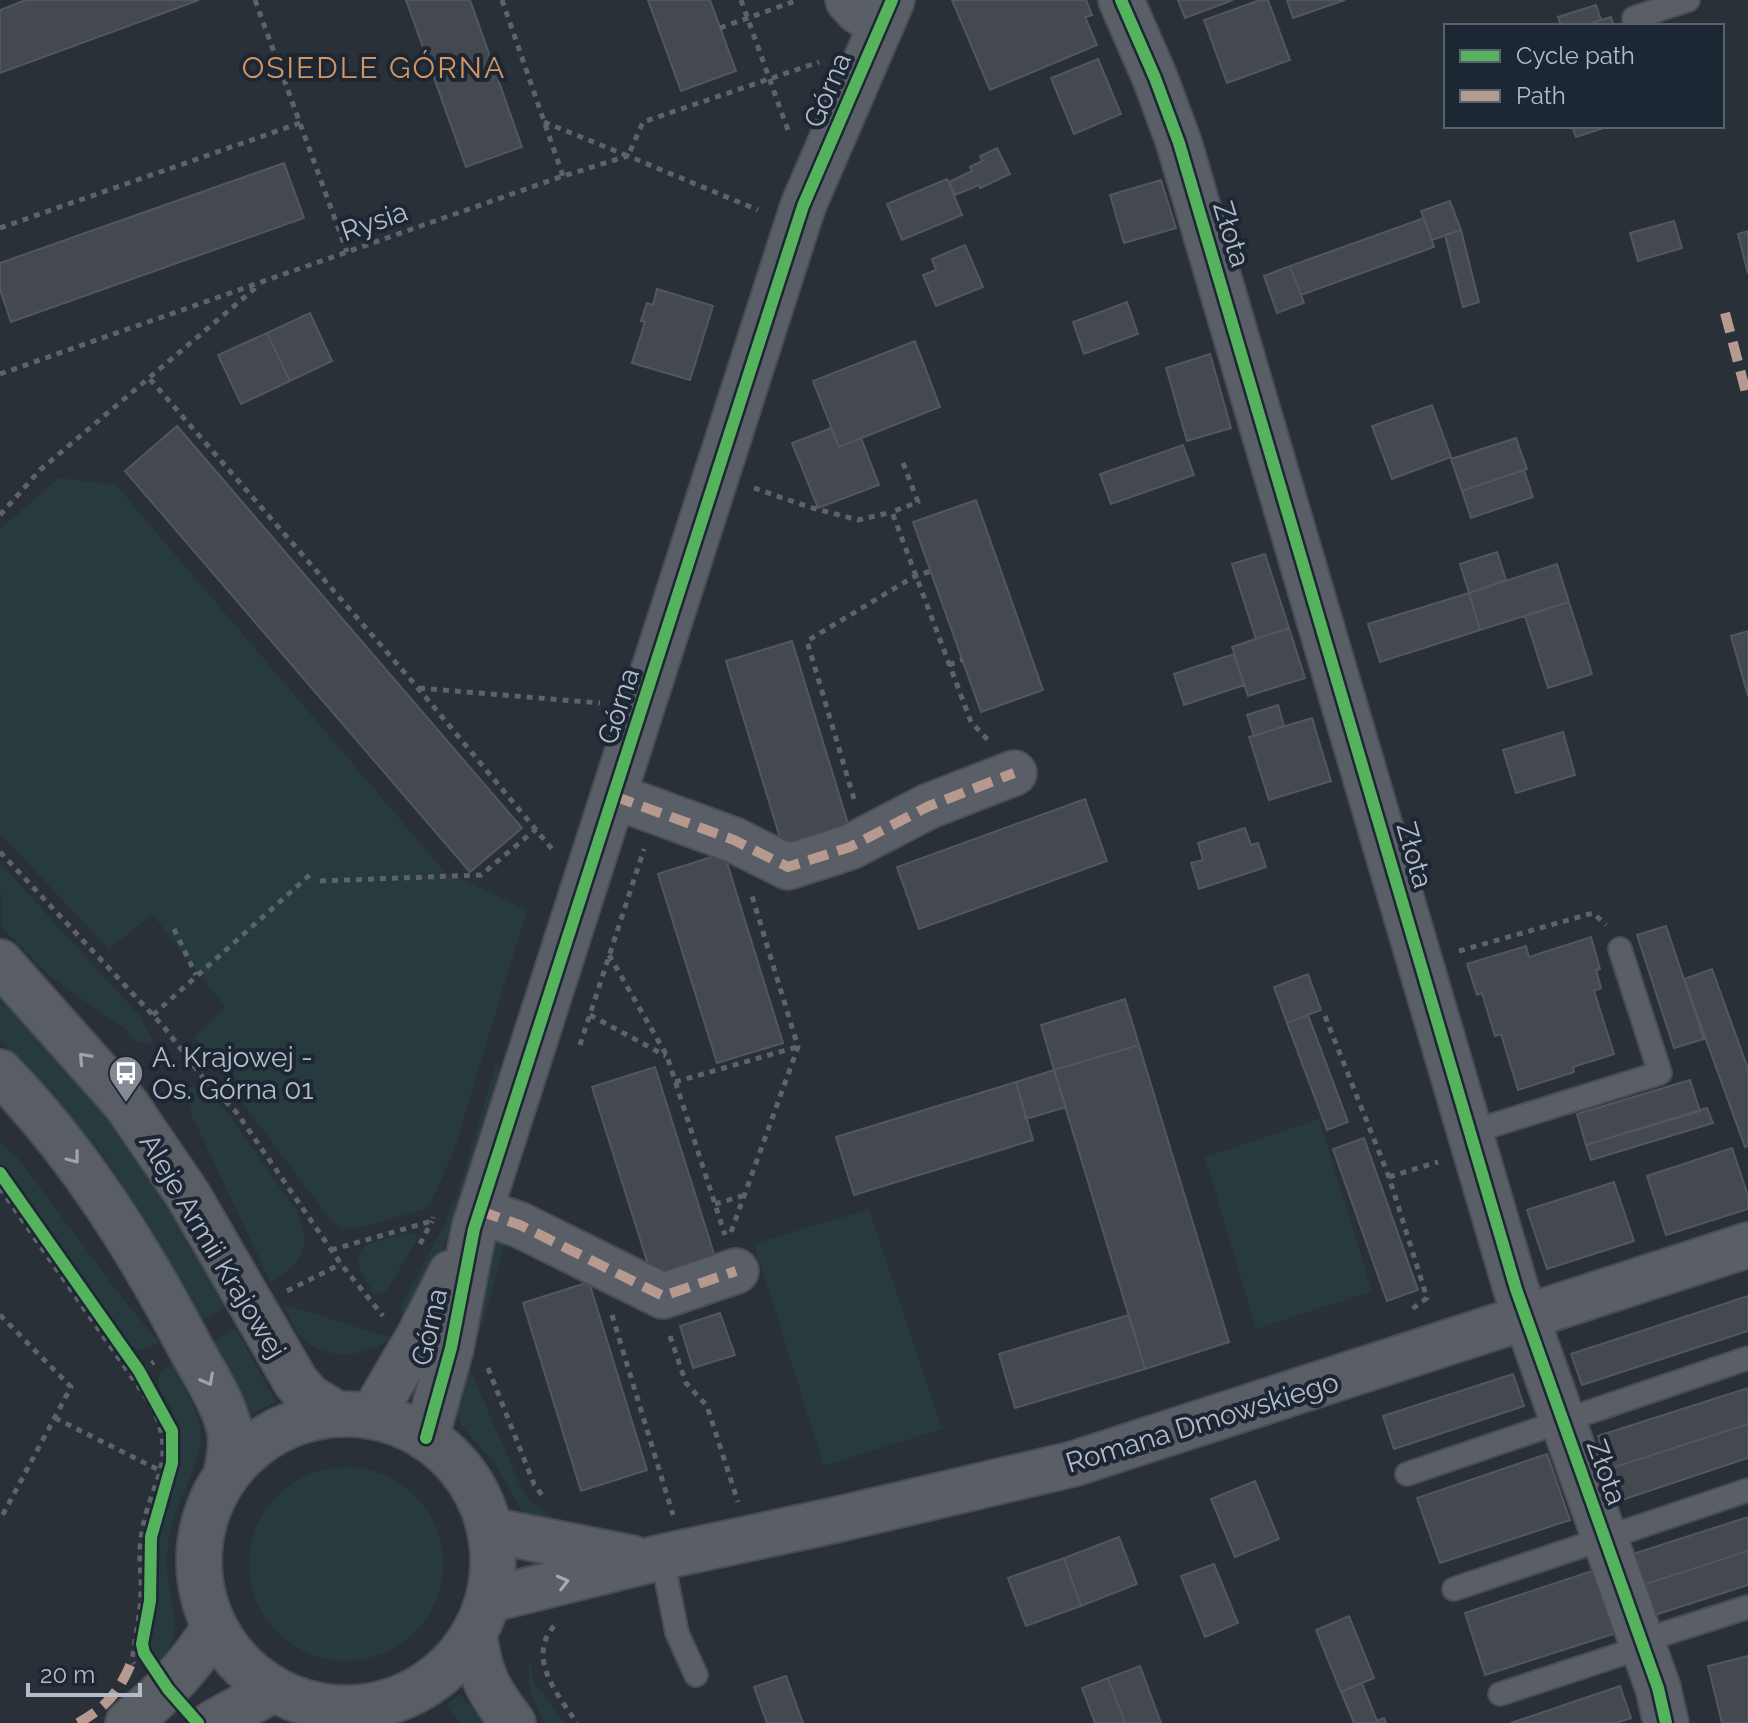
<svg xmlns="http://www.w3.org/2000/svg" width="1748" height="1723" font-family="Raleway,sans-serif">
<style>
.green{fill:#273a3e}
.building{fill:#444950;stroke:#52575f;stroke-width:2}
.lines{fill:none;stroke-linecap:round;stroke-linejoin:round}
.lane-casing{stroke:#484c53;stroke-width:26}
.street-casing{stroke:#484c53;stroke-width:48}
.secondary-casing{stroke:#484c53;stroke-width:48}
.path{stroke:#5d636a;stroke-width:5;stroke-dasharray:6 6;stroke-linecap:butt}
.lane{stroke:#5a5e66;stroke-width:22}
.street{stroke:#5a5e66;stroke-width:44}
.secondary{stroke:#595d64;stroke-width:44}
.quiet{stroke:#b69a8f;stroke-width:10;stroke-dasharray:20 10;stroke-linecap:butt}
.cycleway-casing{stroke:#1d2633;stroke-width:17}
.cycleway{stroke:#56b35d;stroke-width:12}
.oneway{stroke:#9da4b0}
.oneway2{stroke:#a2a9b5}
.labels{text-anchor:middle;stroke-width:8;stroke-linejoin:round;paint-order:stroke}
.street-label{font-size:28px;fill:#b4bcc9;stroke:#1d2633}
.poi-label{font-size:28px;fill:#b4bcc9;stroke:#1d2633;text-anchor:start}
.neighbourhood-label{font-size:30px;letter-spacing:2px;fill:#d59563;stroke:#1d2633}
</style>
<rect width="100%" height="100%" fill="#2a3038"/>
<path class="green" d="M59,478L116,485L444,871L527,910L454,1150L430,1205L422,1210L354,1229L341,1227L332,1222L194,1038L225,1007L152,914L109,949L0,834V529Z
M0,863L139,1015L153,1041L148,1045L135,1041L124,1028L50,977L1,926Z
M0,995C56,1055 110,1116 156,1185C181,1224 202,1266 225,1308L201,1320L153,1232L104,1156L0,1040Z
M497,1061L501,1078L452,1229L409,1320L401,1313V1306L445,1224L461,1181Z
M193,1086L214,1099L228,1113L297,1212C313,1247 301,1262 271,1283L192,1116L188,1092Z
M1319,1119L1372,1291L1256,1329L1205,1157Z
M0,1142L18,1158L117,1291L160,1343L140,1350L126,1344L0,1164Z
M869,1209L942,1429L824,1466L754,1244Z
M509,1231L480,1333L469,1340L496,1240Z
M408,1233L415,1234L417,1240L387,1290L383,1293H374C340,1244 365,1245 408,1233Z
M283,1304L392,1338C367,1356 327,1363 302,1338C293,1329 289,1316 283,1304Z
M236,1329L276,1402L252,1414L212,1341Z
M171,1363C182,1384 197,1406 200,1430C203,1465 178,1495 171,1529C167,1545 166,1561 168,1578C170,1595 177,1615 174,1633C172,1644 166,1657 161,1667C141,1641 155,1631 157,1603C158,1582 155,1562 157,1541C160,1515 171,1489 177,1464C181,1447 178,1424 171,1409C161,1389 147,1380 171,1363Z
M462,1364L470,1369L524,1494L531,1503L569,1528L533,1519L521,1509L494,1462L468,1434L460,1422L456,1402Z
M249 1564a97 97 0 1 1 194 0a97 97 0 1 1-194 0Z
M530,1657L534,1682L565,1723H545C531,1701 526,1683 530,1657Z
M460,1694L484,1723H460L446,1706Z"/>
<path class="building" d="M26,0H199L0,73V10Z
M406,0H470L522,147L466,167Z
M648,0H710L736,71L681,91Z
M952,0H1086L1092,15L1085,17L1097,45L990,90Z
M1178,0H1233L1185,18Z
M1260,0H1268L1290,60L1227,83L1204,20Z
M1287,0H1345L1293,18Z
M1596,5L1601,20L1582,26H1561L1558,17Z
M1611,17L1614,26H1582L1601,20Z
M1098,59L1121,114L1074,134L1051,78Z
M1572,126H1610L1576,137Z
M997,148L1010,174L980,188L979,185L955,195L949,182L972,171L970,167L982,161L980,156Z
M284,163L304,218L11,322L0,289V263Z
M947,179L962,215L902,240L887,204Z
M1161,180L1176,228L1124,243L1110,195Z
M1450,201L1461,230L1432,240L1421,211Z
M1424,218L1434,247L1301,295L1290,266Z
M1674,221L1682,248L1638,261L1630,233Z
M1461,230L1479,302L1463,307L1445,235Z
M1748,231V274L1738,234Z
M965,245L983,287L936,306L923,275L936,270L932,259Z
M1290,266L1304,303L1277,313L1264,276Z
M657,289L713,306L690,380L632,363L645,322L641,321L647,303L653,305Z
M1127,302L1138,334L1084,354L1073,322Z
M310,313L332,361L290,381L267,333Z
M267,333L290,381L241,404L218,355Z
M915,341L940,407L839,447L813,381Z
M1210,354L1231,428L1187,441L1166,368Z
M1432,405L1451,457L1392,479L1372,426Z
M177,426L522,828L470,872L125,471Z
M831,428L839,447L861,438L879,485L818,508L792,443Z
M1516,438L1527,469L1462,491L1451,459Z
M1183,445L1194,475L1111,504L1100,474Z
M1524,470L1533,497L1471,518L1462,491Z
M976,500L1043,690L981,712L913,522Z
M1497,552L1506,580L1469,593L1460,564Z
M1265,554L1289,628L1256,639L1232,564Z
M1557,564L1569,602L1480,630L1469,593Z
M1469,593L1480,630L1380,662L1368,624Z
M1569,602L1592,674L1548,688L1525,616Z
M1289,628L1305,678L1248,696L1232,647Z
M1748,631V696L1731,636Z
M792,641L850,830L784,851L726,661Z
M1234,654L1244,685L1184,705L1174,674Z
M1278,705L1284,726L1254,736L1247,715Z
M1312,718L1331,781L1269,800L1249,737Z
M1563,732L1575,775L1516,793L1503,750Z
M1085,799L1107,861L919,929L897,867Z
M1245,828L1251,845L1258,843L1266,867L1199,889L1191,863L1203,860L1198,843Z
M724,853L783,1043L717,1063L658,874Z
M1666,926L1704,1039L1674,1048L1637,935Z
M1591,937L1600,969L1596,970L1601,988L1594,991L1614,1054L1573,1067L1574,1072L1518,1090L1501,1034L1495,1036L1482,993L1477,995L1467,964L1526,946L1529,957Z
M1712,969L1748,1069V1146L1745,1147L1684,979Z
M1308,974L1321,1010L1287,1023L1274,987Z
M1125,999L1139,1045L1054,1070L1041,1025Z
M1308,1015L1348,1122L1327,1130L1287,1023Z
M1139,1045L1229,1342L1145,1369L1054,1070Z
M655,1067L715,1257L652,1277L592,1087Z
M1054,1070L1066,1107L1026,1119L1016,1082Z
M1690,1080L1700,1111L1586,1145L1577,1114Z
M1016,1082L1033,1140L854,1195L836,1137Z
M1707,1108L1713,1123L1591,1160L1586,1145Z
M1364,1138L1418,1290L1387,1301L1333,1149Z
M1732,1148L1748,1196V1209L1666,1235L1647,1176Z
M1614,1182L1634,1241L1547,1269L1527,1210Z
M589,1282L647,1470L581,1491L523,1303Z
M1748,1296V1331L1582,1385L1571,1354Z
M720,1313L735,1355L693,1368L680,1326Z
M1129,1315L1145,1369L1015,1408L999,1354Z
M1513,1374L1524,1406L1394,1449L1383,1416Z
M1748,1388V1424L1609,1469L1598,1436Z
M1748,1424V1458L1619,1501L1609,1469Z
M1547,1454L1570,1520L1440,1563L1417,1498Z
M1255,1481L1279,1539L1235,1557L1211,1499Z
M1748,1517V1551L1643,1585L1633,1554Z
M1119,1537L1137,1584L1081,1606L1064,1558Z
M1748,1551V1585L1652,1616L1643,1585Z
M1064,1558L1081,1606L1026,1626L1008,1578Z
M1214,1564L1238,1623L1205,1637L1181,1576Z
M1595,1570L1616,1633L1485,1675L1465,1613Z
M1349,1616L1374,1678L1341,1692L1316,1630Z
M1748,1656V1723H1722L1708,1666Z
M1140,1666L1161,1723H1125L1108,1678Z
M786,1676L803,1723H767L754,1687Z
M1108,1678L1125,1723H1095L1082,1688Z
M1362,1683L1377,1721L1384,1718L1386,1723H1354L1341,1692Z
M1620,1686L1631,1718L1616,1723H1511Z"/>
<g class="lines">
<g class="lane-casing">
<path id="lane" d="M1636,26L1634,18L1688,0
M1471,1132L1660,1073L1620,949
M1407,1474L1748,1358
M662,1557L677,1633L696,1675
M1454,1589L1748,1490
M1500,1694L1643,1647L1660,1635L1748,1607"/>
</g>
<g class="street-casing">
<path id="street" d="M848,0L858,11L881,25
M1121,0L1155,78L1179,143L1516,1289L1658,1688L1666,1723
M614,796L734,840L788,867L850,847L929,806L1014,773
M480,1211L520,1225L663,1296L736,1271
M372,1416L420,1334L451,1273
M426,1438L451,1348L474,1229L803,206L892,0
M490,1530L632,1558
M488,1600L662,1557L835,1520L1073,1464L1748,1245"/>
</g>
<g class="secondary-casing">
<path id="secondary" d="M0,962L126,1104L188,1195L296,1382L310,1398L337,1414
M0,1072C79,1153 139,1249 191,1349C205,1375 224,1402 230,1432C232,1446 229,1461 226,1475
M199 1561a147 147 0 1 1 294 0a147 147 0 1 1-294 0Z
M474,1633C479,1674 488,1691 513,1723
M128,1723C165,1692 188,1669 214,1628
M213,1723L273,1690"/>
</g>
<path class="path" d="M255,0L347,252
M502,0L563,176
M741,0L789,133
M720,28L798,0
M544,122L628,156L643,122L819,62
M0,228L300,123
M0,374L563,176L628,156L758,210
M150,379L418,688L552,849
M903,463L918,502L892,512L971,722L988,740
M754,488L809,507L858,520L892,512
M0,515L40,470L259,285
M949,665L962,660
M419,688L600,703
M854,799L807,641L915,576L931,571
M0,852L164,1027L204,1079L237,1113L341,1264L383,1316
M320,881L481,875L536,829
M174,929L196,975
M1459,951L1593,913L1606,925
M609,955L667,1056L725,1235
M153,1015L313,872
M590,1015L666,1056
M1325,1016L1389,1177L1427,1298L1412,1309
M580,1045L644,849
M675,1082L797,1047
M1389,1177L1438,1162
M0,1188L150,1403C181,1463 148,1482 141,1538C138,1557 142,1575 141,1594C140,1616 135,1639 132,1661L134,1664
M715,1204L742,1196
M731,1232L798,1047L752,896
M420,1244L432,1221
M331,1250L432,1221L433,1217
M287,1291L341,1264
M0,1315L71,1387L0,1520
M612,1315L673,1515
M670,1336L686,1383L707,1406L738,1502
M488,1368L534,1484L544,1498
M131,1376L154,1362
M55,1418L161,1471
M554,1626C526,1658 558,1695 577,1723"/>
<use href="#lane" class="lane"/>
<use href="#street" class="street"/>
<use href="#secondary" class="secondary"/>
<path class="quiet" d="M1725,313L1748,400
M614,796L734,840L788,867L850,847L929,806L1014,773
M480,1211L520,1225L663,1296L736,1271
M78,1723C108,1706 119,1692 132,1661"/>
<g class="cycleway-casing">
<path id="cycleway" d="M1121,0L1155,78L1179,143L1516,1289L1658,1688L1666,1723
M0,1173L139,1371L172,1431V1463L151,1537L150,1601L142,1644L144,1653L168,1689L198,1723
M426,1438L451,1348L474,1229L803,206L892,0"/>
</g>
<use href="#cycleway" class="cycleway"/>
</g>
<defs><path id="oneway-chevron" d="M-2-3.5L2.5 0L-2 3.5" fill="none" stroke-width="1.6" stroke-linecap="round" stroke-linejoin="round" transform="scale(2)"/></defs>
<g class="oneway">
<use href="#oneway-chevron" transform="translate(84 1058) rotate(-132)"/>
<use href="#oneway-chevron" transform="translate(74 1158) rotate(53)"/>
<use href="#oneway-chevron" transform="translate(208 1380) rotate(62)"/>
</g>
<use class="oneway2" href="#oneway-chevron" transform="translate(563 1582) rotate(-14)"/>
<defs>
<g id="bus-pin" transform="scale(1.8)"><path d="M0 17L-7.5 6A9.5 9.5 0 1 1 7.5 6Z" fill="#848b96" stroke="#1d2633"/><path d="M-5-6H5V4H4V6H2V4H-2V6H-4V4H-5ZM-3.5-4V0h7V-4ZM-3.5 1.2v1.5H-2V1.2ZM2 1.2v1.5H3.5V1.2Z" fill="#fff"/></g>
</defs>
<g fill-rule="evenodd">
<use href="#bus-pin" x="126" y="1073"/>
</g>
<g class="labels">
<g class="street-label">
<text transform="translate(827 90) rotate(-67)" y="10">Górna</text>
<text transform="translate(374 221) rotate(-19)" y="10">Rysia</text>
<text transform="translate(1232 234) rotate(73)" y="10">Złota</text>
<text transform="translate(618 706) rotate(-72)" y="10">Górna</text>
<text transform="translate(1415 855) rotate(74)" y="10">Złota</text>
<text transform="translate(213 1246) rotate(59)" y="10">Aleje Armii Krajowej</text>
<text transform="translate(429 1327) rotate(-77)" y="10">Górna</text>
<text transform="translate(1202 1422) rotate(-17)" y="10">Romana Dmowskiego</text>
<text transform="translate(1607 1472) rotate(70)" y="10">Złota</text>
</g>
<g class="poi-label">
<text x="152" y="1067">A. Krajowej -<tspan x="152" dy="32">Os. Górna 01</tspan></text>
</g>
<g class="neighbourhood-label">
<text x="374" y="78">OSIEDLE GÓRNA</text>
</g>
</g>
<rect x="1444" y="24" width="280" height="104" fill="#1d2633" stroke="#59626f" stroke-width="2"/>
<rect x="1460" y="50" width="40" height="12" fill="#56b35d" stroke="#59626f" stroke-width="2"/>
<text x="1516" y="64" font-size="24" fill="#b4bcc9">Cycle path</text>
<rect x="1460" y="90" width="40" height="12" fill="#b69a8f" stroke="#59626f" stroke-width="2"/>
<text x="1516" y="104" font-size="24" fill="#b4bcc9">Path</text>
<path d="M28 1683v12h112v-12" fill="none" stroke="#b4bcc9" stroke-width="4"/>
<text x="40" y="1683" font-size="24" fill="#b4bcc9" stroke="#1d2633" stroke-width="6" paint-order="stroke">20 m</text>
</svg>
